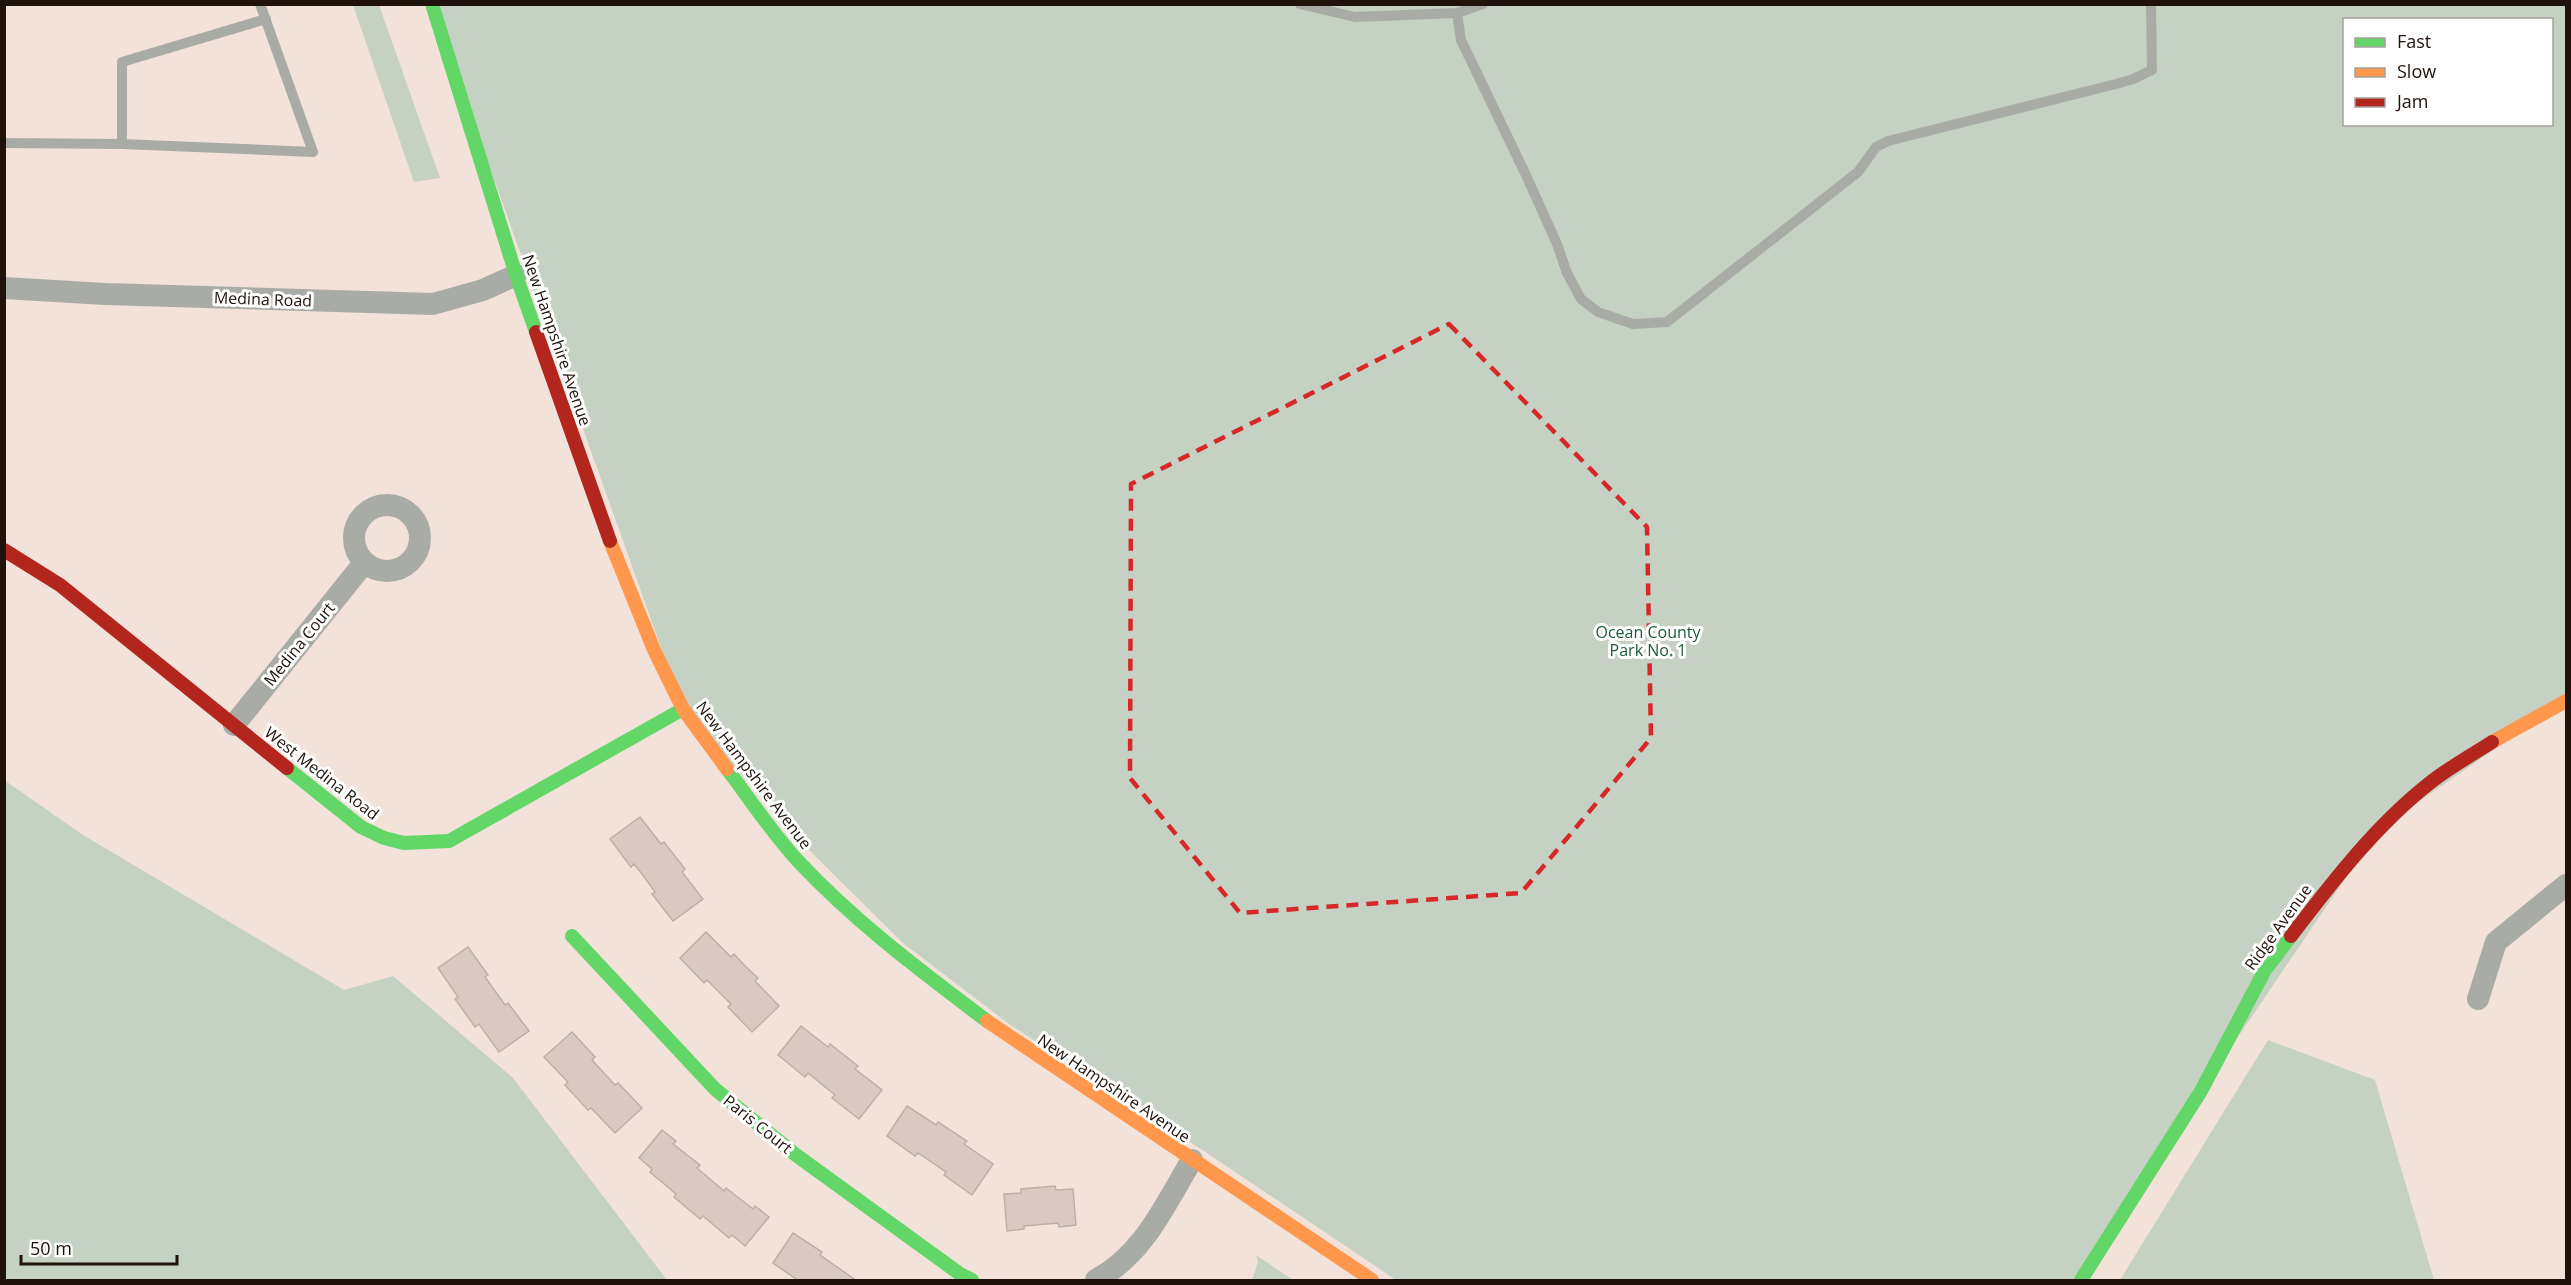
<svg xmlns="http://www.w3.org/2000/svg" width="2571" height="1285" font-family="'Open Sans',sans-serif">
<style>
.green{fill:#c5d1c2;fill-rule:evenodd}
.building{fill:#d8cac3;stroke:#bdafa8;stroke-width:1.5}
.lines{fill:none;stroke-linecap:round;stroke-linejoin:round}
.lane{stroke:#a9aca6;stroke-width:10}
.street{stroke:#a9aca6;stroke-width:22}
.fast{stroke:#63d668;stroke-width:14}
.slow{stroke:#ff974d;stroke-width:14}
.jam{stroke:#b3261e;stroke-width:14}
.marked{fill:none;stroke:#d62828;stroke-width:4.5;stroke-dasharray:12 8;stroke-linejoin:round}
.labels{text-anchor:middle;stroke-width:6;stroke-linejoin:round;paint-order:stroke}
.street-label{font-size:16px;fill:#1e120b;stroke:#fff}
.park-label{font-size:16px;fill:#195c3d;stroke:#fff}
</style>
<rect width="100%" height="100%" fill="#f2e2da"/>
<path class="green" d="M353,5H379L440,178L414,182Z
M432,5H2566V700L2379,829L2073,1280H1396L1201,1149L1009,1024L903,943L809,850L683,709ZM2344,20H2552V124H2344Z
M4,780L83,835L344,990L393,976L513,1078L667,1280H5Z
M2268,1040L2375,1080L2434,1280H2120Z
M1256,1255L1293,1280H1252L1258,1262Z"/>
<path class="building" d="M640,817L661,844L664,842L685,869L682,872L703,899L673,921L652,894L655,892L645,878L634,864L631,867L610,839Z
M706,932L731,957L734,954L745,966L758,978L755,981L779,1006L752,1032L728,1007L731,1004L707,980L704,983L680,958Z
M468,947L488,975L485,977L505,1005L508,1003L529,1031L499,1052L479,1024L475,1027L455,999L458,997L438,968Z
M801,1026L828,1047L830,1044L858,1066L855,1069L882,1090L859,1119L832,1098L835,1095L808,1073L805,1077L778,1055Z
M572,1032L595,1057L592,1060L615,1085L618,1083L642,1108L615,1133L591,1108L588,1110L577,1098L565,1085L568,1082L544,1057Z
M907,1106L936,1125L938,1122L967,1141L964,1144L993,1164L972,1195L944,1175L946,1172L918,1153L915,1156L887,1136Z
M662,1130L676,1141L673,1144L700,1165L697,1168L724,1191L726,1188L753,1209L755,1206L769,1217L745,1246L732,1235L729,1238L703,1216L700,1219L674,1197L676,1194L650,1172L652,1169L639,1158Z
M1055,1186L1056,1190L1073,1189L1076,1225L1059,1227L1058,1223L1024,1226V1229L1007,1231L1004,1194L1021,1193V1189Z
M793,1233L822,1252L820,1255L857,1281H799L773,1263Z"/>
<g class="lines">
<path class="lane" d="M1300,4L1355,17L1457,13L1483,4
M1457,13L1461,40L1525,173L1557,244L1567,273L1581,299L1598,312L1633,324L1667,322L1858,172L1876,147L1888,141L2116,84L2133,79L2152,70L2151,4
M4,143L122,144L313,152L260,4
M122,144V62L266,19"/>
<path class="street" d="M4,288L105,294L433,304L483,290L516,275
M354 538a33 33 0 1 1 66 0a33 33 0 1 1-66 0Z
M234,725L364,563
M2478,999L2496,942L2566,885
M1096,1280C1144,1254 1164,1206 1192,1160"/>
<path class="fast" d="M432,4L516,275L536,332
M287,768L361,827L384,838L404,843L449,841L683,709
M727,769C750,799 772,833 798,861C855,922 921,971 987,1021
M572,936L715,1089L796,1155L960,1274L972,1280
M2081,1280L2201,1091L2265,970L2291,936"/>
<path class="slow" d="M610,541L654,650L683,709L727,769
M2492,742L2566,701
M987,1021L1372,1280"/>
<path class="jam" d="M536,332L610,541
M4,550L60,585L287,768
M2291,936C2333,881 2376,825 2431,782C2450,767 2472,755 2492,742"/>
</g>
<path class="marked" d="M1449,324L1647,527L1651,738L1521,893L1240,913L1130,778L1131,484Z"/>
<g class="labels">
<g class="street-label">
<text transform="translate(263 299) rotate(2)" y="6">Medina Road</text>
<text transform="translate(557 340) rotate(71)" y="6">New Hampshire Avenue</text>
<text transform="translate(299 644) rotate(-51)" y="6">Medina Court</text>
<text transform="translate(322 773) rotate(38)" y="6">West Medina Road</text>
<text transform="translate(754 775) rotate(53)" y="6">New Hampshire Avenue</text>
<text transform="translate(2278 927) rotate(-54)" y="6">Ridge Avenue</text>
<text transform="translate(1114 1088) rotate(34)" y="6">New Hampshire Avenue</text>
<text transform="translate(758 1124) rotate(39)" y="6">Paris Court</text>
</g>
<g class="park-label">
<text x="1648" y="638">Ocean County<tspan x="1648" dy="18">Park No. 1</tspan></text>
</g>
</g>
<rect width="2571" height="1285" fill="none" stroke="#1e120b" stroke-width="12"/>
<rect x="2343" y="18" width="210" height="108" fill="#ffffff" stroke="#a5a09d" stroke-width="1.5"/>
<rect x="2355" y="38" width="30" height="9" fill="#63d668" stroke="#a5a09d" stroke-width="1.5"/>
<text x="2397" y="48" font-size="18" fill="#1e120b">Fast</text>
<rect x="2355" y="68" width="30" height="9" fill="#ff974d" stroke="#a5a09d" stroke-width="1.5"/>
<text x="2397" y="78" font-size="18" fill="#1e120b">Slow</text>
<rect x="2355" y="98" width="30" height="9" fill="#b3261e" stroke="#a5a09d" stroke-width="1.5"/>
<text x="2397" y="108" font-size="18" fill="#1e120b">Jam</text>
<path d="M21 1255v9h156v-9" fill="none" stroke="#1e120b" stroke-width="3"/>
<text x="30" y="1255" font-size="18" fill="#1e120b" stroke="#ffffff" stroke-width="4.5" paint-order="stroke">50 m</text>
</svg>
